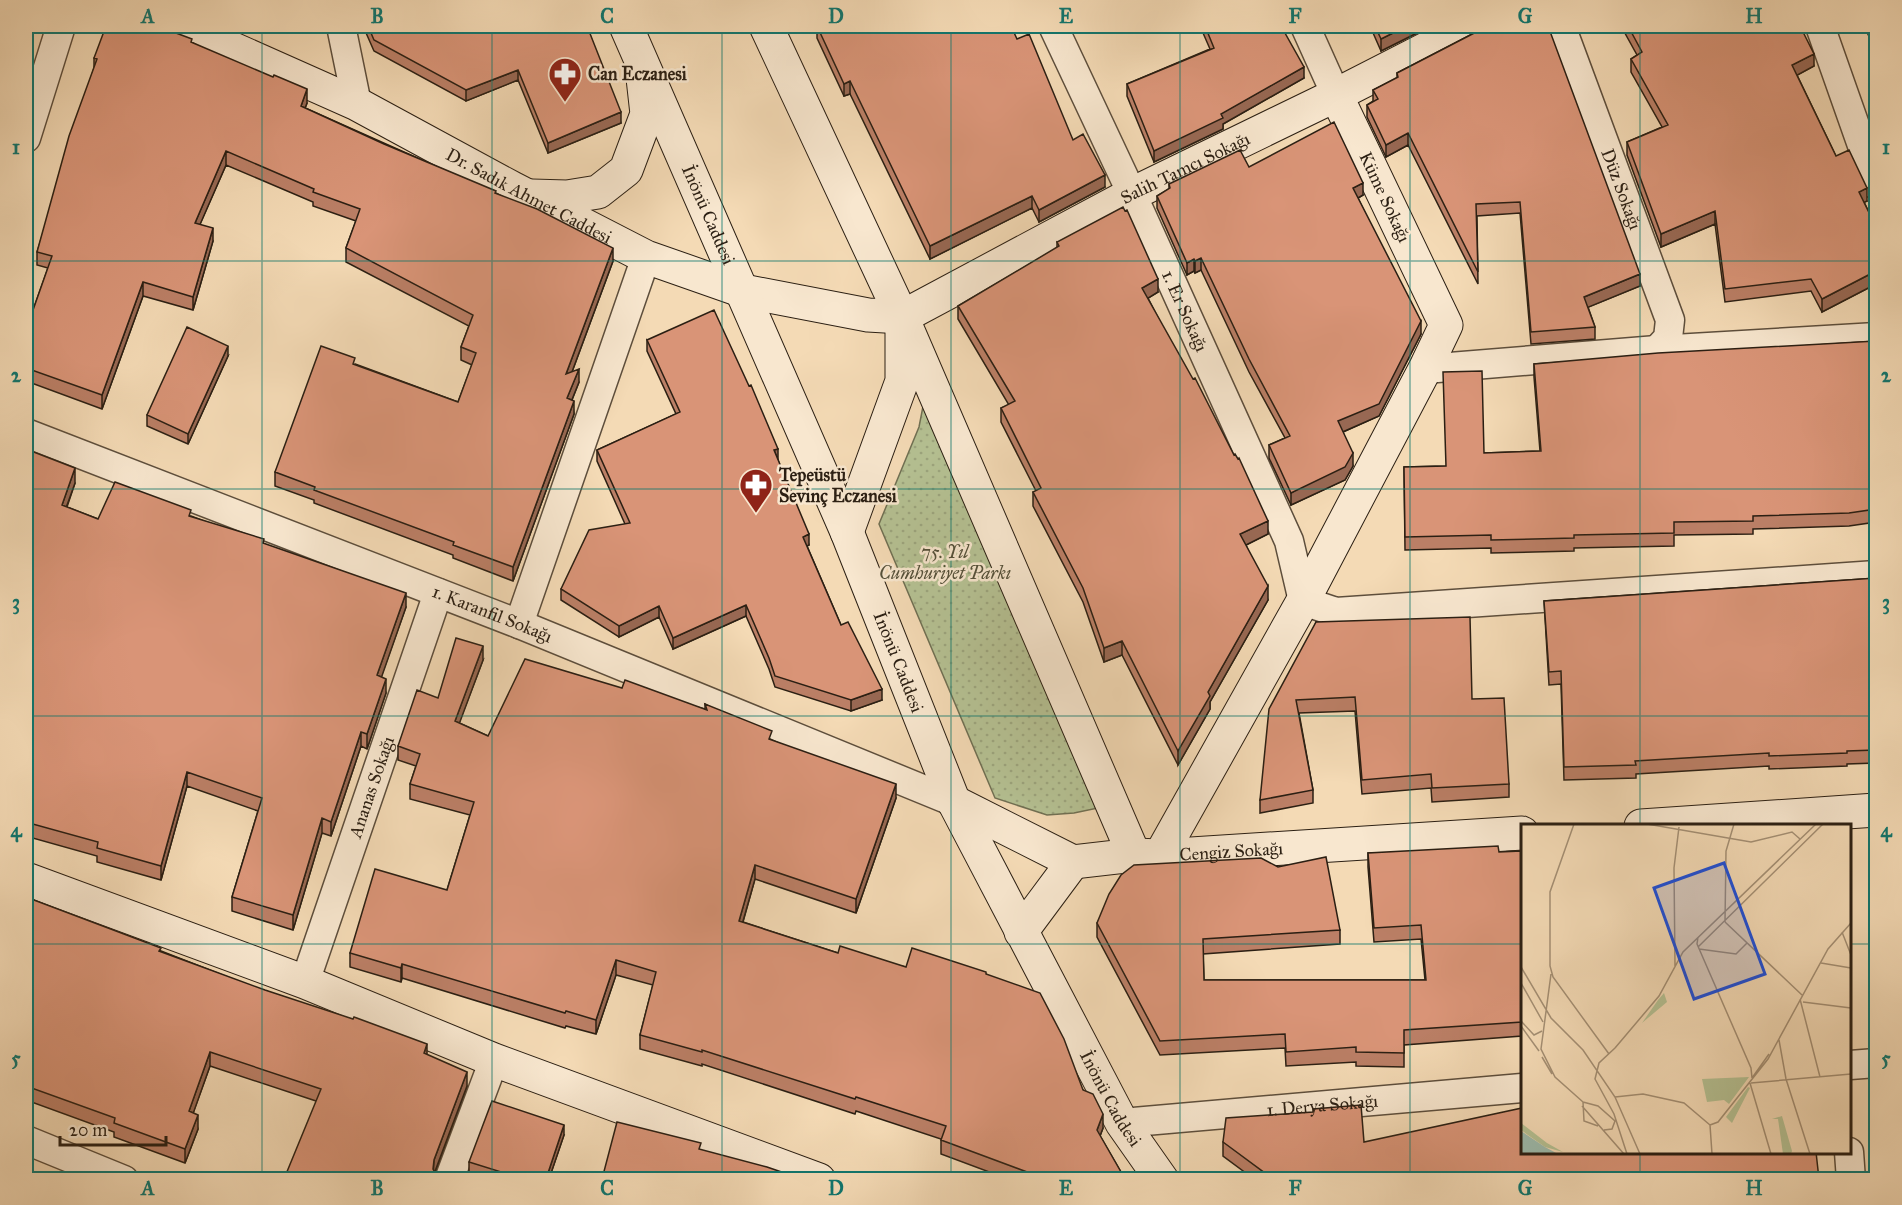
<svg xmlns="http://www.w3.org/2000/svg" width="1902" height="1205" font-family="'IM FELL Great Primer',serif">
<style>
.grass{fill:url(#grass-dots);stroke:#707053;stroke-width:1.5}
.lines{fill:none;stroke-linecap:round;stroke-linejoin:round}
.street-casing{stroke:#5d4e3c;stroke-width:31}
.secondary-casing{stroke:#2b1f13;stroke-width:35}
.street{stroke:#f8e7cf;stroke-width:28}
.secondary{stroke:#f8e7cf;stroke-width:33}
.wall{fill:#bb7f66;stroke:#2b1f13;stroke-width:1.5}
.shaded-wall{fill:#986853;stroke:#2b1f13;stroke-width:1.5}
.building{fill:#d99477;stroke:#2b1f13;stroke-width:1.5}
.grid{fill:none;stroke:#0f766e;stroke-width:1.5;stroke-opacity:0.55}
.labels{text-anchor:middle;stroke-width:5;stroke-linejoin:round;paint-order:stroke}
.poi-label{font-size:18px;font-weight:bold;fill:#2b1f13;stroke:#f8e7cf;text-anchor:start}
.street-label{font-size:18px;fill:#2b1f13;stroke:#f8e7cf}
.park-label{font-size:18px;font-style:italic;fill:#545039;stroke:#f8e7cf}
.inset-road{fill:none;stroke:#a48f74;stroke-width:1.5}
.view{fill:#1d4ed8;fill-opacity:0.15;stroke:#1d4ed8;stroke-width:3}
.inset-edge{fill:none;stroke:#2b1f13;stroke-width:3}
.neatline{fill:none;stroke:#0f766e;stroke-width:2}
.grid-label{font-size:20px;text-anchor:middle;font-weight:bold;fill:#0f766e}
</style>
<defs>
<pattern id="grass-dots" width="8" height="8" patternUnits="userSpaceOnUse" patternTransform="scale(1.5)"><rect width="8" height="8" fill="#b5c193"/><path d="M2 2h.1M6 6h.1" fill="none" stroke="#9ca57e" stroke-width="1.8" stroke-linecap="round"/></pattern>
</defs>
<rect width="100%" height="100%" fill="#f4dab5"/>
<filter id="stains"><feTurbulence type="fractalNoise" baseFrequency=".00333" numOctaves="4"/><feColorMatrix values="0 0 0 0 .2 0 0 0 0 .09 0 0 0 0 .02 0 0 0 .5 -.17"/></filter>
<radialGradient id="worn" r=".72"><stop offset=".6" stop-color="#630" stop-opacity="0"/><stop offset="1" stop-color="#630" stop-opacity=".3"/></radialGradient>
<path class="grass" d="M925,396L1098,808L1074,813L1047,815L995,798L879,524L919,427Z"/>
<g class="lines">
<g class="street-casing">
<g id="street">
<path d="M341,26L357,104"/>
<path id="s1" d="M1053,26L1132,194L1289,541L1303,601L1336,612L1876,575"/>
<path d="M1305,26L1336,95"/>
<path id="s2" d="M1561,26L1670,320L1668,338L1657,350"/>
<path d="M1820,26L1876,185"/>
<path d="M26,138L61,26"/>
<path d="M1425,369L1657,350L1876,337"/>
<path id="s3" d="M26,433L519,624L954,802"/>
<path d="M519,624L646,257"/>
<path id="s4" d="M305,982L438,593"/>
<path d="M1850,1065L1876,1063"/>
<path id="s5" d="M1122,1123L1522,1088"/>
<path d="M26,1140L124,1180"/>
<path d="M1849,1152L1851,1180"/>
<path d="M449,1180L494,1060"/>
</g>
</g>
<g class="secondary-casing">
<g id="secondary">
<path id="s6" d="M174,26L213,40L357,104L512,188L646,257L743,291L868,315L902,317"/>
<path id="s7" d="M626,26L847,532L954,802L1122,1123L1162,1180"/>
<path d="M766,26L902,317L1134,855"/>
<path d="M532,196L567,197L598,192L626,170L647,114L643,78"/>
<path id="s8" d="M902,317L1132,194L1336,95L1471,26"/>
<path d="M847,532L902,381V331"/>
<path id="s9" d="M954,802L1073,862L1134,855L1160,856L1522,833"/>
<path d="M1641,826L1876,810"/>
<path d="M1160,856L1303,601L1425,369L1446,325L1336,95"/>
<path d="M26,879L305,982L494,1060L819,1180"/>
<path d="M1021,932L1073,862"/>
</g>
</g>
<use href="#street" class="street"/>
<use href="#secondary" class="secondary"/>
</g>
<path class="wall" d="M363,26H587L621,123L548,153L518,80L466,101L374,51Z
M817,26L1017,39L1073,140L1105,187L1039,222L1032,208L930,259L850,94L844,96L817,38Z
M1200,26H1281L1304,78L1223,124V129L1154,162L1127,96V84L1210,49Z
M1370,26H1431L1381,51Z
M1621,26H1800L1814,66L1797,75L1836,156L1867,201L1864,202L1876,227V284L1822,312L1811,291L1725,302L1715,224L1661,247L1627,155V142L1662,127L1631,72V59L1637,55Z
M1864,26H1876V51Z
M168,30L307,103L305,108L496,193L613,261L572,372L579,382L572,400L574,414L513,581L453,558V555L314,503V500L275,486V472L355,364L458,402L472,365L461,360V347L469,326L346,262V248L356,221L313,206V202L226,165L200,224L213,241L193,310L143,296L102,409L26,381V330L48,268L37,265V252L94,68V58Z
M1480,30L1640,286L1588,307L1595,327V339L1531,344L1520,213L1477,216L1478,284L1408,145L1386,157L1367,117V105L1373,101V90L1397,78V73Z
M1169,184L1363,195L1358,198L1421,334L1379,416L1343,432L1353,466L1345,480L1291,505L1269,458V445L1285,438L1249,372L1201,270L1195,273L1194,271L1187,275L1157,208V196L1169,189Z
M1057,242L1158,292L1148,298L1268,534L1246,545L1268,600L1210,702V709L1178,765L1122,655L1104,662L1083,602L1033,506V492L1036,491L1001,422V408L1009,405L958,319V306L1057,248Z
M647,340L778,460L809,545L807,546L841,625L882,700L851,711L775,687L769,669L746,616L673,649L659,617L619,637L561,600V589L625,524L597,461V450L676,414L647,351Z
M1876,341V522L1849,526L1753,529V534L1674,535V546L1574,548V551L1491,553V548L1405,550L1404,467L1446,466L1484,453L1540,451L1534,377V364Z
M228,356L188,444L147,426V415Z
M26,449L75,483L67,507L98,519L191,516L264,544L406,607L381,677L386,693L367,749L361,746L331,836L322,833L293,930L232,911V897L258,811L187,786L161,880L97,862V856L29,837V830L26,829Z
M1876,578V763L1847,764V766L1769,769V766L1636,774V778L1564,780L1561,684L1549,685L1544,601Z
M1316,622L1472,699L1509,784V797L1432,802L1431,788L1362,794L1355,711L1299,713L1313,790V803L1260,813V800Z
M483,660L459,723L488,736L622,688L705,709V704L772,740L896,798L856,913L755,879L743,922L838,953L906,967L986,974L1083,1090L1103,1128L1100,1136L1125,1179H1008L941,1154V1139L856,1111L855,1114L702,1064V1066L640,1049V1035L653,985L616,975L596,1034L566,1026L565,1028L402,978L401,982L350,967V953L447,890L470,815L410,799V784L416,766L398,760V746L438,698Z
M1522,851V1036L1404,1045V1067L1356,1066V1062L1286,1066L1285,1048L1160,1055L1097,937V923L1340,930V944L1203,954L1204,980H1425L1421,939L1374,942L1368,867V853L1499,852Z
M26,897L161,951L427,1055L467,1086L435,1172L316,1101L210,1066L193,1113L198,1129L185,1163L114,1137V1132L26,1100Z
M564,1135L549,1179H491L469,1173V1162Z
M1223,1142H1364L1819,1179H1254L1223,1156Z"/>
<path class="shaded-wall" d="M1407,26H1431L1381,51V39Z
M1814,54V66L1792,78V65Z
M1304,67V78L1223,124V129L1154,162V151Z
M518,70V80L466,101V90Z
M850,81V94L844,96V84Z
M307,89V103L301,119V106Z
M621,112V123L548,153V143Z
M1408,133V145L1386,157V145Z
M226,151V165L195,236V223Z
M1105,175V187L1039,222V210Z
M1363,183V195L1353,201V188Z
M1867,188V201L1859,205V192Z
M1032,196V208L930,259V246Z
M1715,211V224L1661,247V234Z
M213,228V241L193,310V297Z
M613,248V261L566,388V374Z
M1201,258V270L1195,273V261Z
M1194,259V271L1187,275V263Z
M1876,271V284L1822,312V299Z
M1640,274V286L1584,309V297Z
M1158,279V292L1142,302V288Z
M143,282V296L102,409V395Z
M1421,321V334L1379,416L1338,434V421Z
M228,346V356L188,444V434Z
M579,369V382L567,412V398Z
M574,401V414L513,581V567Z
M778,449V460L774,450Z
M1353,453V466L1345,480L1291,505V493Z
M75,468V483L62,519V505Z
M1268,521V534L1240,548V534Z
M809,534V545L803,548V537Z
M1268,586V600L1210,702V709L1178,765V751L1208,692Z
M406,593V607L377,690V675Z
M746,605V616L673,649V638Z
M659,606V617L619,637V626Z
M1122,641V655L1104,662V648Z
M483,646V660L455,735V721Z
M386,679V693L367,749V734Z
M882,689V700L851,711V700Z
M361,732V746L331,836V822Z
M187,772V786L161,880V866Z
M896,784V798L856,913V899Z
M322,818V833L293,930V915Z
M755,865V879L739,935V921Z
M616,960V975L596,1034V1020Z
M402,964V978L401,982V968Z
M427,1044V1058L424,1053Z
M210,1052V1066L189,1125V1111Z
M467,1072V1086L434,1174L433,1179L434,1160Z
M1103,1114V1128L1097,1144V1130Z
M198,1115V1129L185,1163V1149Z
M564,1125V1135L549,1179H546Z"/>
<path class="building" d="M106,26H161L168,30L192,39L191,42L273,77L274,75L307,89L301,106L384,144L496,191L495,193L537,209L613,248L566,374L579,369L567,398L574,401L513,567L453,545L454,542L314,490L315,487L275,472L321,346L355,358L353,364L458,402L476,353L461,347L473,315L346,248L360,209L313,192L314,189L226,151L195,223L213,228L193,297L143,282L102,395L26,368V330L52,256L37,252L69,136L97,59L94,58Z
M368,26H587L621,112L548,143L518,70L466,90L374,40Z
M817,26H1011L1017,39L1029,34L1073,140L1083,134L1105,175L1039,210L1032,196L930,246L850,81L844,84Z
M1205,26H1281L1304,67L1221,114L1223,118L1154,151L1127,84L1214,48Z
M1375,26H1407L1381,39Z
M1485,26H1547L1551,34L1640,274L1584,297L1595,327L1531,332L1520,202L1476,204L1478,272L1408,133L1386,145L1367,105L1378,99L1373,90L1398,77L1397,73L1480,30Z
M1628,26H1800L1814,54L1792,65L1836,156L1849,150L1867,188L1859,192L1876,227V271L1822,299L1811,279L1725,289L1715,211L1661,234L1627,142L1668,125L1631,59L1642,52Z
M1870,26H1876V38Z
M1334,122L1363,183L1353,188L1421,321L1379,404L1338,421L1353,453L1345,467L1291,493L1269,445L1290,436L1249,359L1201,258L1195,261L1194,259L1187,263L1157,196L1170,188L1169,184L1240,150L1249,167Z
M1123,207L1125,211L1127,210L1158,279L1142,288L1193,379L1195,378L1234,455L1235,454L1238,459L1239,458L1268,521L1240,534L1268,586L1208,692L1210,696L1178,751L1122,641L1104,648L1083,588L1033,492L1041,488L1001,408L1015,401L958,306L1059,246L1057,242Z
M714,310L749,386L751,385L778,449L774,450L809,534L803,537L841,625L848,622L882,689L851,700L775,676L769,658L746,605L673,638L659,606L619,626L561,589L589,530L630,523L597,450L680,412L647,340Z
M187,327L228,346L188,434L147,415Z
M1876,341V509L1849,513L1753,516V521L1674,522V533L1574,535V538L1491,540V535L1405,537L1404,467L1446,466L1443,372L1482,371L1484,453L1541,451L1534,364L1658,353Z
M26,449L75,468L62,505L98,519L115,482L191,510L189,516L264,539L263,543L406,593L377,675L386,679L367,734L361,732L331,822L322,818L293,915L232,897L262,798L187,772L161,866L97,848L98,842L29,823L31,816L26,814Z
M1876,578V750L1847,751V753L1769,756V753L1635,761L1636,765L1564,767L1561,671L1549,672L1544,601Z
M1470,617L1472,699L1504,698L1509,784L1432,788L1431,774L1362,780L1355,697L1296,700L1313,790L1260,800L1269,709L1316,622Z
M456,638L483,646L455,721L488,736L525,659L622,688L625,680L707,710L705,704L772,731L769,739L896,784L856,899L755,865L739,921L838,953L840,946L906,967L912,948L986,972V974L1040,993L1064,1039L1083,1090L1093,1094L1103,1114L1097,1130L1125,1179H1046L941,1140L946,1126L856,1097L855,1099L702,1050V1052L640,1035L656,972L616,960L596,1020L566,1011L565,1013L402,964L401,968L350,953L375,869L447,890L474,802L410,784L420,754L398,746L417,690L438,698Z
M1749,824H1798V825H1749Z
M1498,846L1499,852L1522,851V1022L1404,1030V1053L1356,1052V1047L1286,1052L1285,1034L1160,1041L1097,923L1109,894L1121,875L1134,865L1261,858L1278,867L1326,857L1340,930L1203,939L1204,980H1426L1421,925L1374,928L1368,853Z
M26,897L161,948L159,951L265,990L353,1019L354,1017L427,1044L424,1053L467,1072L434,1160L433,1169L439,1179H284L321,1089L210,1052L189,1111L198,1115L185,1149L114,1123L115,1118L26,1086Z
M492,1101L564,1125L546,1179H524L469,1162Z
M1361,1105L1364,1142L1522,1108V1152H1816L1819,1179H1545L1544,1177L1512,1179H1273L1223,1142L1226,1118L1313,1112V1109Z
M617,1122L701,1143L699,1149L767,1167L802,1179H602Z"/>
<path class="grid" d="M262,26V1180M492,26V1180M722,26V1180M951,26V1180M1180,26V1180M1410,26V1180M1640,26V826M26,261H1876M26,489H1876M26,716H1876M26,944H1522M1850,944H1876M1640,1152V1180"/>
<defs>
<g id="pharmacy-pin" transform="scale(1.725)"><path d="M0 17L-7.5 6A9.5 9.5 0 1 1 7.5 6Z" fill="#8f2418" stroke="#f8e7cf"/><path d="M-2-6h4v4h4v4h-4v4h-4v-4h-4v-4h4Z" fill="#fff"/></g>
</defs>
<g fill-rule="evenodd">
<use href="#pharmacy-pin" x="565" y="74"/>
<use href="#pharmacy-pin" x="756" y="485"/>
</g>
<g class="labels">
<g class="poi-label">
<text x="588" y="80">Can Eczanesi</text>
<text x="779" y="481">Tepeüstü<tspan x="779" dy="21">Sevinç Eczanesi</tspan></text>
</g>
<g class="street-label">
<text dy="6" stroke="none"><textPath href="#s8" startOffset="320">Salih Tamcı Sokağı</textPath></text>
<text dy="6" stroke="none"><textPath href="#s2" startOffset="174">Düz Sokağı</textPath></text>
<text dy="6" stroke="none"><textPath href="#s6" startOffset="394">Dr. Sadık Ahmet Caddesi</textPath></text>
<text transform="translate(1385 197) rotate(65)" y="6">Küme Sokağı</text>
<text dy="6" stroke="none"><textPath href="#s7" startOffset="206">İnönü Caddesi</textPath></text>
<text dy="6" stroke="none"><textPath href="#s1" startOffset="314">1. Er Sokağı</textPath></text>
<text dy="6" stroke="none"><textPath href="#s3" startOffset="500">1. Karanfil Sokağı</textPath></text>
<text dy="6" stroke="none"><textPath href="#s7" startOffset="692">İnönü Caddesi</textPath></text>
<text dy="6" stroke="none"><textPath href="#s4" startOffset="206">Ananas Sokağı</textPath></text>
<text dy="6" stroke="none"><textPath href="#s9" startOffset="292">Cengiz Sokağı</textPath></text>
<text dy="6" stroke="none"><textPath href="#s7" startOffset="1178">İnönü Caddesi</textPath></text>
<text dy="6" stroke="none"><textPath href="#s5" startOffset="201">1. Derya Sokağı</textPath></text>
</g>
<g class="park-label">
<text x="945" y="558">75. Yıl<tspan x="945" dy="21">Cumhuriyet Parkı</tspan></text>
</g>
</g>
<g transform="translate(1521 824)">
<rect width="330" height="330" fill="#f4dab5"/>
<path d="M143,169L146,178L121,199L137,176ZM261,292L271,327L270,330H262L257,295H251ZM0,299L26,319L42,328L24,323L0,306Z" fill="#b5c193"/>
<path d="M228,253L208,280L203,276L186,278L181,255ZM227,263L229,264L211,299L205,293Z" fill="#b5c193"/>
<path d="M0,307L24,323L37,330H0Z" fill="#9cbbad"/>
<path class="inset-road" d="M53,0L29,68V142L32,153L88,230M126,0L230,18L271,8L279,15M204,98L281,171M204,98L205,27L213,0M321,108L330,131M177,113L176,120L230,244L231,254M177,123L302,0M178,125L215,130L226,119M300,139L330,144M154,142L153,44L158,3M0,143L30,194L62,226L94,273L119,330M30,150L20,225L34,253L62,278M0,159L22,198M279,175L299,253M282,178L330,184M0,197L13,211L21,207M0,202L18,227M258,216L265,255L289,330M94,224L138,172L162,128L295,0M94,224L78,239L74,255L93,290L106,330M21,233L31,250M231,254L248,230M229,259L250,330M230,259L330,250M94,273L122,270L163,279L189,301M61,282L103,330M189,301L197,298L247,235L307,125L330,99M189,301L191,330M77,302L63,297L62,278L77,282L94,297L91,305L83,306"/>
<path class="view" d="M203,39L244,150L173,175L133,64Z"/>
<rect width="330" height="330" class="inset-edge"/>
</g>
<rect width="1902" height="1205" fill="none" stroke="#f4dab5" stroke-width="66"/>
<path d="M60 1136v9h106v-9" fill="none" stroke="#2b1f13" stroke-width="3"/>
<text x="69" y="1136" font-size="18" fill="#2b1f13" stroke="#f8e7cf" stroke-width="4.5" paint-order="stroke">20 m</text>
<rect x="33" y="33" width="1836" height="1139" class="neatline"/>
<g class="grid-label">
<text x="148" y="23">A</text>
<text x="377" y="23">B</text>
<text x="607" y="23">C</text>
<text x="836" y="23">D</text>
<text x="1066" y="23">E</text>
<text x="1295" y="23">F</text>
<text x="1525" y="23">G</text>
<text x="1754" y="23">H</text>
<text x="16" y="154">1</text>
<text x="1886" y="154">1</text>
<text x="16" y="382">2</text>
<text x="1886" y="382">2</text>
<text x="16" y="609">3</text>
<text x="1886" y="609">3</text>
<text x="16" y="837">4</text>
<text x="1886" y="837">4</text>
<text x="16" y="1065">5</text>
<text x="1886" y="1065">5</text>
<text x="148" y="1195">A</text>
<text x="377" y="1195">B</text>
<text x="607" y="1195">C</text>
<text x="836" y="1195">D</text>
<text x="1066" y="1195">E</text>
<text x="1295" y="1195">F</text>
<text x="1525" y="1195">G</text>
<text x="1754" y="1195">H</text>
</g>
<rect width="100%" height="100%" filter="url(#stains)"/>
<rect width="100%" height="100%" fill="url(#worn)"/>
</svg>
